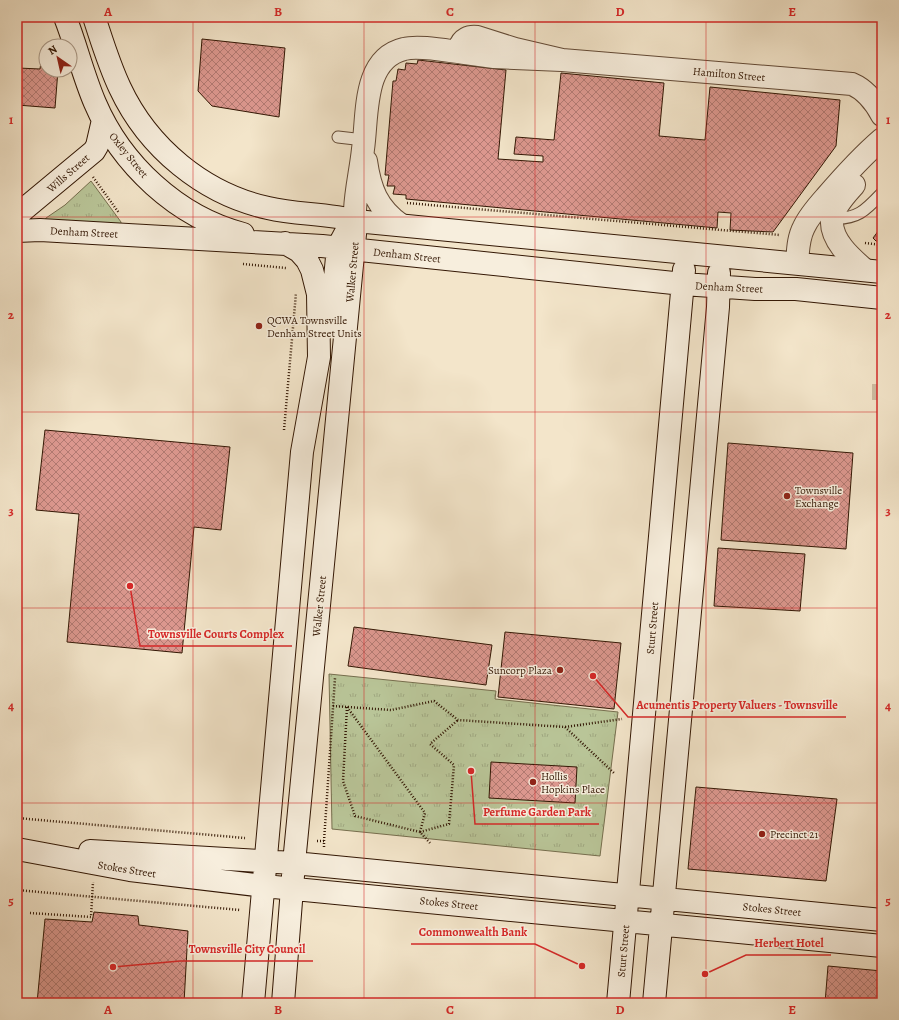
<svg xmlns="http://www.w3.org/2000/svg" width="899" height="1020" font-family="Alegreya,serif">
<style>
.grass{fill:url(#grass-tufts);stroke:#766e4e}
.building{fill:url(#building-cross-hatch);stroke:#331704}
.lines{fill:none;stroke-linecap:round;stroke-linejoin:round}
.pedestrian-tunnel{stroke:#cdbca2;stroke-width:16;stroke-dasharray:16 8;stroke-linecap:butt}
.service-casing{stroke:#634a36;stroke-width:13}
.minor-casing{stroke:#634a36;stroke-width:24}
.secondary-casing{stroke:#331704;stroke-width:24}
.path{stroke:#331704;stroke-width:2.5;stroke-dasharray:1 2;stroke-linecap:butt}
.service{stroke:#f7eedd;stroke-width:11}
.minor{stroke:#f7eedd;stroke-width:22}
.secondary{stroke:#f7eedd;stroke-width:22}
.grid{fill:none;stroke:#d62828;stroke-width:1;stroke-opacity:0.55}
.poi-dot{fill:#8f2418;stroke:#f7eedd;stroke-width:1.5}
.labels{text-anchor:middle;stroke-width:3;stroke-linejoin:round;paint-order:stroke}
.street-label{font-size:11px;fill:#331704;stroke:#f7eedd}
.poi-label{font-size:11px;fill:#331704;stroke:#f7eedd;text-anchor:start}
.leader{fill:none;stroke:#d62828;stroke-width:1.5}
.callout-dot{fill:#d62828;stroke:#f7eedd;stroke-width:1.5}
.callout-label{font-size:12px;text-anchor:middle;font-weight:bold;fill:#d62828;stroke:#f7eedd;stroke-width:3;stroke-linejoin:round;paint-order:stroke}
.neatline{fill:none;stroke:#d62828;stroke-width:1.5}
.grid-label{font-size:13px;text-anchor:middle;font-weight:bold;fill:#d62828}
</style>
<defs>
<pattern id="grass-tufts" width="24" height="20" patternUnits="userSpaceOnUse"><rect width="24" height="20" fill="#b9c598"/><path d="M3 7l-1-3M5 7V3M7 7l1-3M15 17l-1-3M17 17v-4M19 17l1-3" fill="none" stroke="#a0a881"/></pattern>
<pattern id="building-cross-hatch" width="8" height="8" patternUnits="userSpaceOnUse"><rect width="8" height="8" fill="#db978e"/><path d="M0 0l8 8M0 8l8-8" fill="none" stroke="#b27a72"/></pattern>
</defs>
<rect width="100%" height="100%" fill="#f3e5ca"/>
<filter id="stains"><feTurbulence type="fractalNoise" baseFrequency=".005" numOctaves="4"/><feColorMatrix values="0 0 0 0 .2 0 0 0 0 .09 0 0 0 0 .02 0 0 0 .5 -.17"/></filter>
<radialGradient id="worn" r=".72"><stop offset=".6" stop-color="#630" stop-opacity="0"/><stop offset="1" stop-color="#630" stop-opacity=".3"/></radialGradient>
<path class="grass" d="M91,181L121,222V225L45,220L46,218L65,205Z
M329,674L496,691L495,699L618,712L600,856L332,829Z"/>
<path class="building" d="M202,39L285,48L279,117L212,106L198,91Z
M42,55H46V70H58L55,108L17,105L18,68L40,69Z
M418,60L506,70L498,159L543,162V156L514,154L516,137L554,140L561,73L664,83L659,136L705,140L710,87L840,100L836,146L773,232L730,230L731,213L718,212L717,228L406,199V195L393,194L395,186H387L389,175H385L393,81H396L398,69L405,70L406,63L417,64Z
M882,226V242L876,241L873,238Z
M45,430L230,447L221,530L194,527L182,653L67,642L79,514L36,510Z
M728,443L853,453L846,549L721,540Z
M718,548L805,554L800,611L714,606Z
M354,627L492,645L486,685L348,666Z
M505,632L621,643L614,709L498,697Z
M491,762L577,767L575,803L489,798Z
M696,787L837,799L826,881L688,869Z
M94,912L138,916L139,925L188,931L184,1003H37L45,919L92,922Z
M828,966L882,971V1003H825Z"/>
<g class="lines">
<path class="pedestrian-tunnel" d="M872,392H882"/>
<g class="service-casing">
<path id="service" d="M338,137L364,140
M832,218C857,220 866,210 882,193"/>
</g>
<g class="minor-casing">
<path id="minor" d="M562,60L515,49L477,37C469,36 462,39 460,47L461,52L465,53L494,57L562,60L852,84C866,90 875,102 882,115
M366,161C370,189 377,208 401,225
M854,185C846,194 834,206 832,219C830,240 851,258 865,270
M351,219L355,210C356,189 361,169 363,149C368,116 362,59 404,49C419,45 448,51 465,53
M797,263C798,251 798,238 804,227C809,216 818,206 826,197C844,176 861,157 882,139"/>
</g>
<g class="secondary-casing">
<path id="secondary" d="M65,17C76,45 83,75 95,103C121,164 177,217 243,234
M94,17C102,41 109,65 120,88C148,148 204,194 268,208C297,215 327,213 356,221L882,272
M17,215L94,151L97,146L103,120
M17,231L40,230L322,246L683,284L755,289H796L882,298
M328,323L333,299L338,247L345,234
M17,849L130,870L264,886L882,946
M90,851L294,863L882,920
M253,1003L302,452L319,357L318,294L312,270L307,260L299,251L285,243
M283,1003L294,863L355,234
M618,1003L684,270
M654,1003L718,307L719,273"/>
</g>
<path class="path" d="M93,177L119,213
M407,203L780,235
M865,243L882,245
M243,264L286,268
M284,430L296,293
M333,706L391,710L434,701L458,720L565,727L622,719
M347,707L343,781L355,816L420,832L430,843
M347,707L425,813L420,832
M565,727L615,774
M17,818L245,838
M420,832L449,824L454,765L430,744L458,720
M317,841H324V847
M324,841L335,678
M17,890L240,910V911
M30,913L91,917L93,882"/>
<use href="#service" class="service"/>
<use href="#minor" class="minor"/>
<use href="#secondary" class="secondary"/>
</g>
<path class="grid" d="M193,17V1003M364,17V1003M535,17V1003M706,17V1003M17,217H882M17,412H882M17,608H882M17,803H882"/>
<g class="poi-dot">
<circle cx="259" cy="326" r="4"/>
<circle cx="787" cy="496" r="4"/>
<circle cx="560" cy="670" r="4"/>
<circle cx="533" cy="782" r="4"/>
<circle cx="762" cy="834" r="4"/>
</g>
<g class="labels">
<g class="street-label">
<text transform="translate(729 74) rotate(5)" y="4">Hamilton Street</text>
<text transform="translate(129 155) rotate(51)" y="4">Oxley Street</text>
<text transform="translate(68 173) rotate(-41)" y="4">Wills Street</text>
<text transform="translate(84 232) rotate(3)" y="4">Denham Street</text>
<text transform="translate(407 255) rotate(6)" y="4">Denham Street</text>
<text transform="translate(352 272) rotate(-85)" y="4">Walker Street</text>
<text transform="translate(729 287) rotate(3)" y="4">Denham Street</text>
<text transform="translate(319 606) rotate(-84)" y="4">Walker Street</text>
<text transform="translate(652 628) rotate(-85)" y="4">Sturt Street</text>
<text transform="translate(127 869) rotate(9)" y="4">Stokes Street</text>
<text transform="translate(449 903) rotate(6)" y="4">Stokes Street</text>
<text transform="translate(772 909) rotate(6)" y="4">Stokes Street</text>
<text transform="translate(623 951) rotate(-85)" y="4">Sturt Street</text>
</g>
<g class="poi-label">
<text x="267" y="324">QCWA Townsville<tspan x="267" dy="13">Denham Street Units</tspan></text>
<text x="795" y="494">Townsville<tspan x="795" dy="13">Exchange</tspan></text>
<text x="552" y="674" text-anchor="end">Suncorp Plaza</text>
<text x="541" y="780">Hollis<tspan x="541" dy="13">Hopkins Place</tspan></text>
<text x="770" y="838">Precinct 21</text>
</g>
</g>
<path class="leader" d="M130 586L140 646H292M593 676L628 717H846M471 771L475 824H599M582 966L535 944H411M705 974L746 955H831M113 967L180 961H313"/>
<g class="callout-dot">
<circle cx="130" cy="586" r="4"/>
<circle cx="593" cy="676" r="4"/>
<circle cx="471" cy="771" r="4"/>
<circle cx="582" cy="966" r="4"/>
<circle cx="705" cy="974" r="4"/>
<circle cx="113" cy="967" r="4"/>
</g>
<g class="callout-label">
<text x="216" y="638">Townsville Courts Complex</text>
<text x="737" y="709">Acumentis Property Valuers - Townsville</text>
<text x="537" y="816">Perfume Garden Park</text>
<text x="473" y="936">Commonwealth Bank</text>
<text x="789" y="947">Herbert Hotel</text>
<text x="247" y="953">Townsville City Council</text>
</g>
<rect width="899" height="1020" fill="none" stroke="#f3e5ca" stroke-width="44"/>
<g transform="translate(58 58) rotate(326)"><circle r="19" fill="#f7eedd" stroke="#a99886"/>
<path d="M0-3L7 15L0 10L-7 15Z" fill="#8f2418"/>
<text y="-6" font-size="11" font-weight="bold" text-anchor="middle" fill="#331704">N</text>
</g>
<rect x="22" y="22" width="855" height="976" class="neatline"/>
<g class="grid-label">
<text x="108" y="16">A</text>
<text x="278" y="16">B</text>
<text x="450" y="16">C</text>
<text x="620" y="16">D</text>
<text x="792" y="16">E</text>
<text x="11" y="124">1</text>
<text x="888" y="124">1</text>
<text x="11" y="319">2</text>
<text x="888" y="319">2</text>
<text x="11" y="515">3</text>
<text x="888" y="515">3</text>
<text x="11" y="710">4</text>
<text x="888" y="710">4</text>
<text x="11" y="905">5</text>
<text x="888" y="905">5</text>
<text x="108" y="1014">A</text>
<text x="278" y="1014">B</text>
<text x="450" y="1014">C</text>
<text x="620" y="1014">D</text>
<text x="792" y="1014">E</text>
</g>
<rect width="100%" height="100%" filter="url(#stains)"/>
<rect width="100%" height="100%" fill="url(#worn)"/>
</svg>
